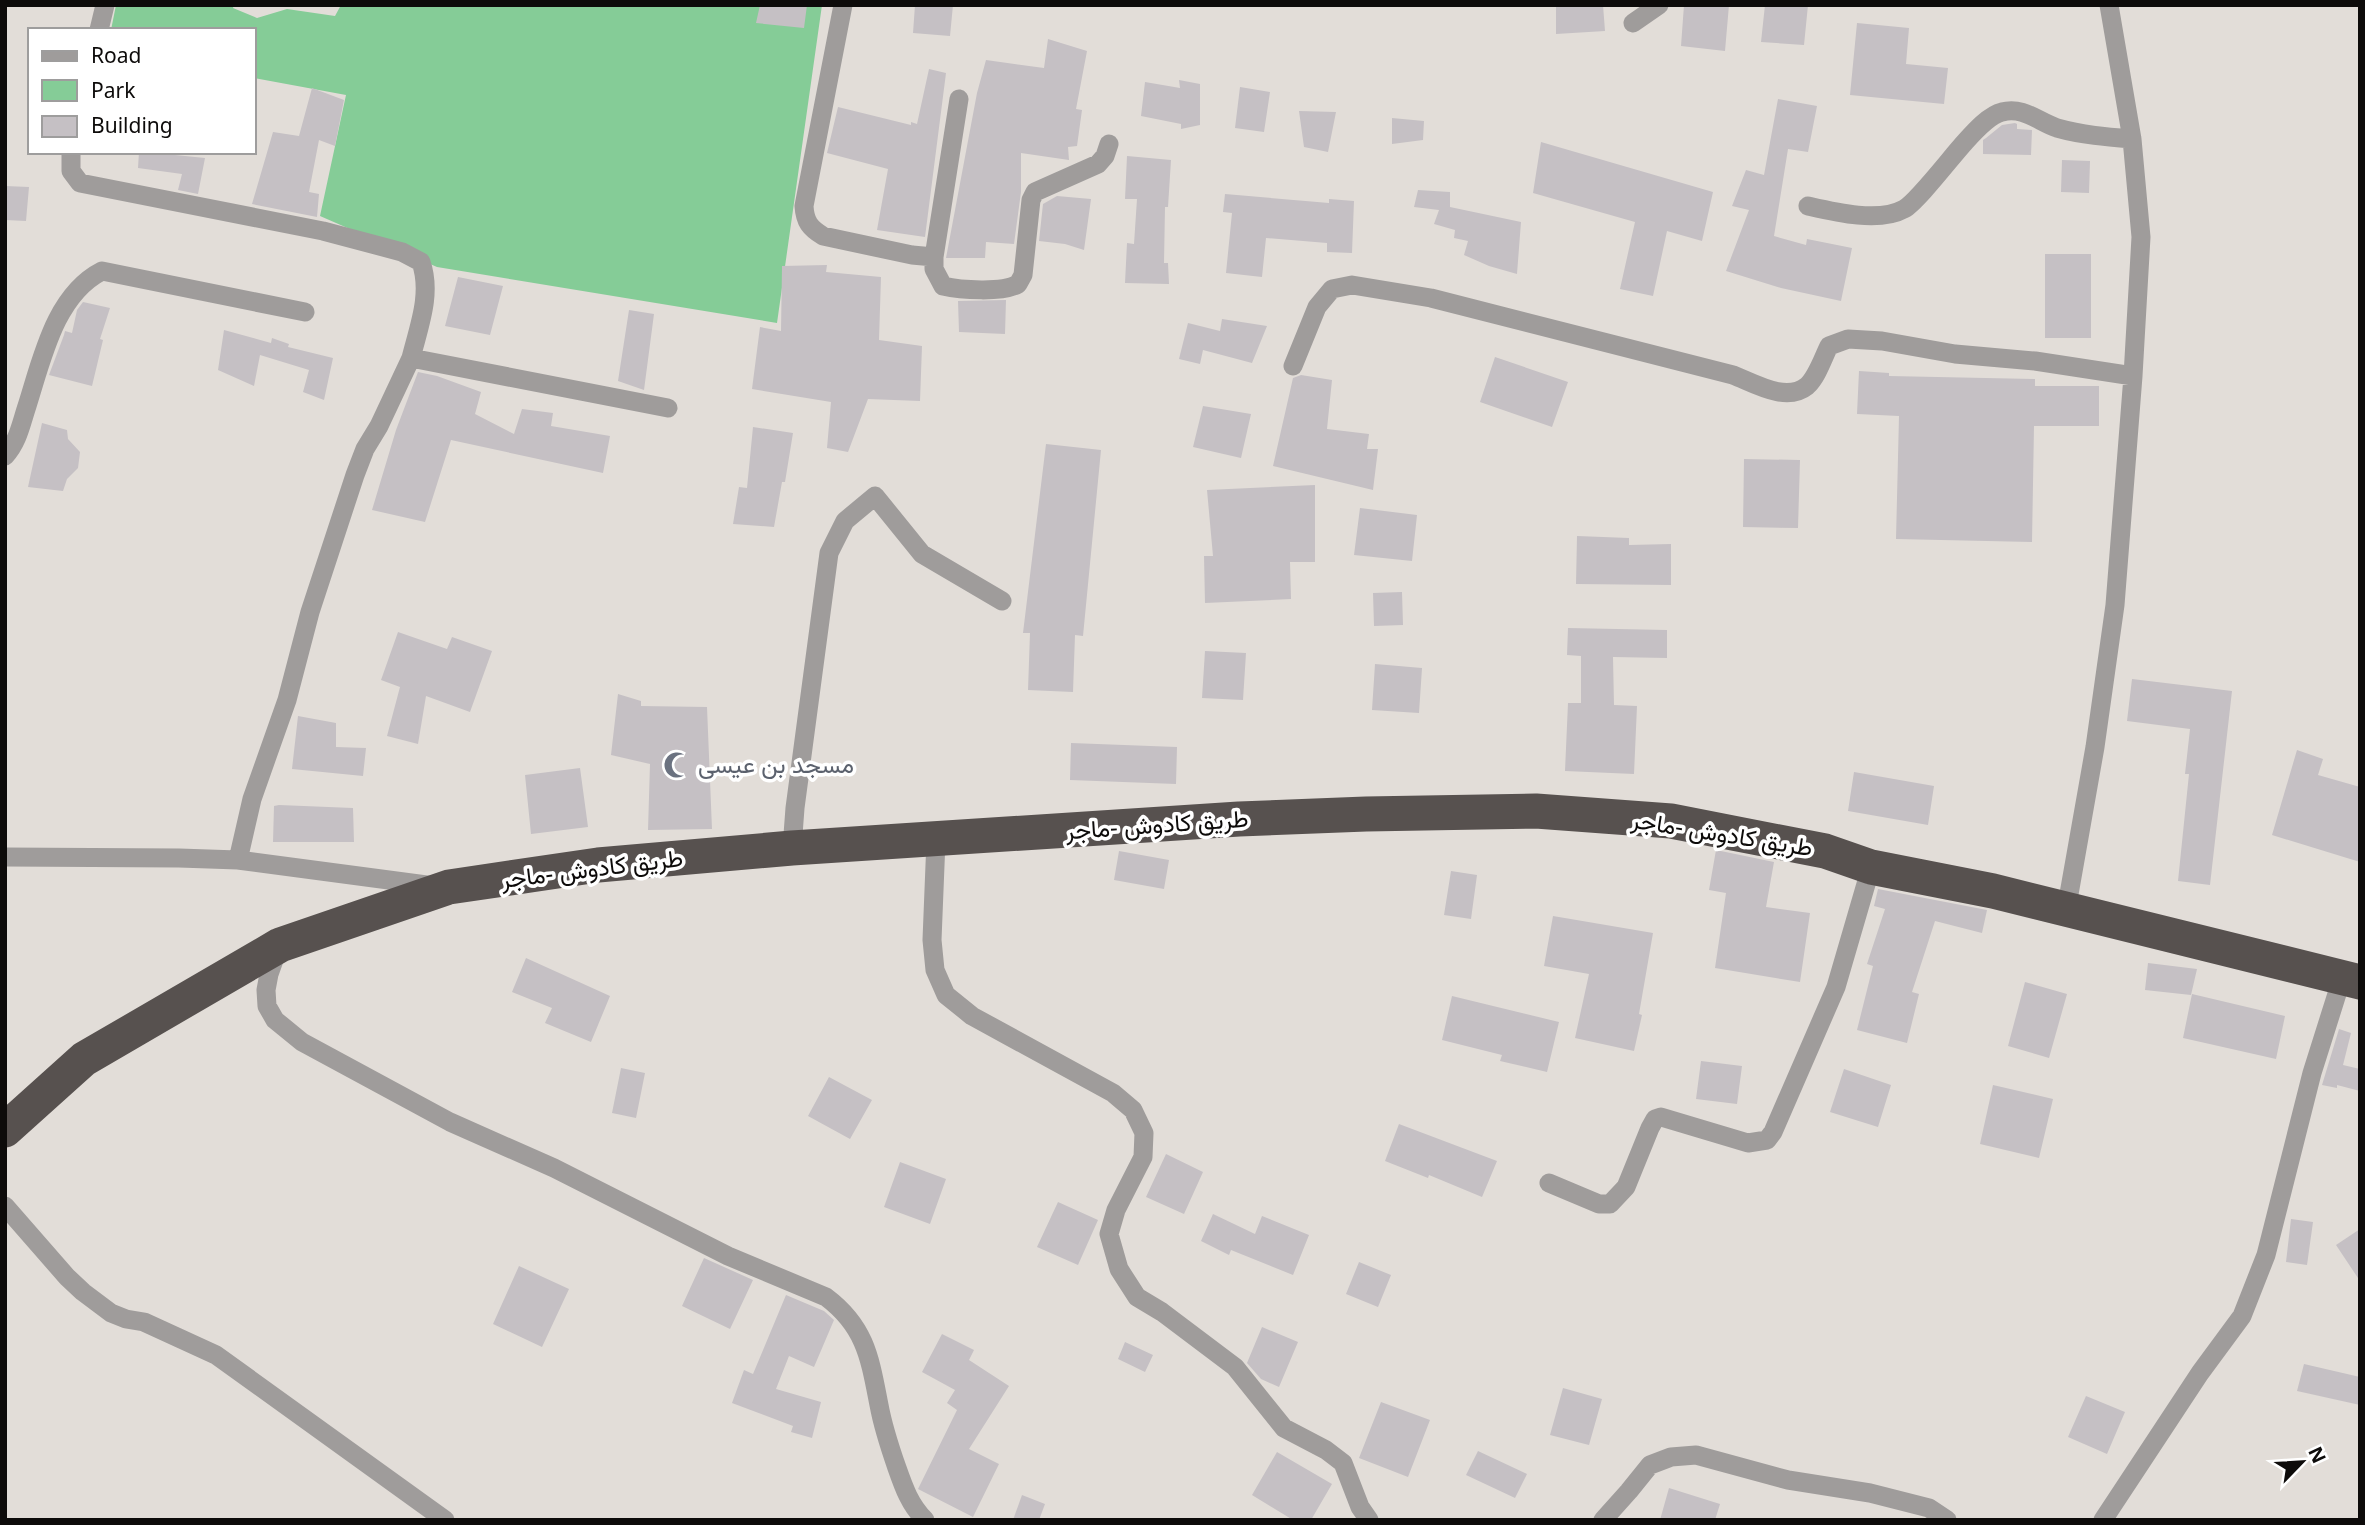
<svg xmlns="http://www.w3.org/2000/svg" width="2365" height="1525" font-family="'Noto Sans',Vazirmatn,sans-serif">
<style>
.green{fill:#85cc97}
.building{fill:#c5c0c4}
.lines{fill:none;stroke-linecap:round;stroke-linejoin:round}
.street{stroke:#9f9c9b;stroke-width:19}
.highway{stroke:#57514f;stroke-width:35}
.labels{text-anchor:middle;stroke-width:7;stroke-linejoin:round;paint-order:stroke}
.worship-label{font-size:24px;fill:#5b616d;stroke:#fff;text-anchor:start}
.street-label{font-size:24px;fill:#0d0b0a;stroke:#fff}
</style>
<rect width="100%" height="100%" fill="#e2ddd8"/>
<path class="green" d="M116,5H234L233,8L257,18L287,9L335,16L341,5H822L777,323L437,267L320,216L346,95L254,78V30H111Z"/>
<path class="building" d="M760,5H807L804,28L756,23Z
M915,5H953L950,36L913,33Z
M1556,5H1603L1605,31L1556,34Z
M1684,5H1729L1725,51L1681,46Z
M1765,5H1808L1804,45L1761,42Z
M1857,23L1909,28L1906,64L1948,68L1944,104L1850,95Z
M1048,39L1087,51L1076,109L1082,110L1077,146L1068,147L1069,160L1021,153V192L1014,244L986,242L985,258H946L977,93L986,60L1044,68Z
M929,69L946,73L925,237L877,230L888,169L827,153L838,107L911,125V122L917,124Z
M1179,80L1200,84V125L1181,129V124L1141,116L1145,82L1180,88Z
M1240,87L1270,92L1264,132L1235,128Z
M312,88L344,100L335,146L319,140L309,192L319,194L317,217L252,204L273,132L299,136Z
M1778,99L1817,106L1808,152L1788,149L1774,236L1806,245L1807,239L1852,248L1841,301L1781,288L1726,271L1749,210L1732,206L1746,170L1764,175Z
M1299,111L1336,112L1328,152L1304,147Z
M1392,118L1424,121L1423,140L1392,144Z
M2015,123L2017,124V129L2032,130L2031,155L1983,154V140L1986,138L2002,125Z
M1541,142L1713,192L1702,241L1667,231L1653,296L1620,289L1635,222L1533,193Z
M139,152H176L175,155L205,158L198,194L178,190L182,174L138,168Z
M1127,156L1171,160L1168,207H1165L1164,263H1168L1169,284L1125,283L1127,243L1134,244L1137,199H1125Z
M2062,160L2090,161L2089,193L2061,192Z
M5,186L29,187L26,221L5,220Z
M1418,190L1450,192V207L1521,222L1517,274L1489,266L1464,255L1468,241L1454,238L1455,230L1434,224L1439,210L1414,207Z
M1225,194L1329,203V199L1354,201L1352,253L1327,252V243L1266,238L1262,277L1226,273L1232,213L1223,212Z
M1057,196L1091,199L1084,250L1065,244L1039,241L1043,204Z
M2045,254H2091V338H2045Z
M827,265L826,272L881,277L879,340L922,346L920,401L868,399L848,452L827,448L831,402L752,389L760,327L781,331L782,266Z
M458,277L503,286L490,335L445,326Z
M1006,300L1005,334L959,332L958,301Z
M83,302L110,308L100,339L103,340L92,386L49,375L64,335L65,331L72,333L77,310Z
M629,310L654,314L644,390L618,381Z
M1222,319L1267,326L1252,363L1203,350L1200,364L1179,359L1188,323L1220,331Z
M224,330L271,343L272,338L289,344L288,347L333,358L324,400L303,392L309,370L260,355L254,386L218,370Z
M1495,357L1568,382L1552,427L1480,402Z
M1859,371L1889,373V376L2035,379V386H2099V426H2034L2032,542L1896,539L1899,416L1857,414Z
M418,372L437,376L481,392L475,414L514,434L522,409L553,413L551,426L610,436L603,473L451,440L425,522L372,510L396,430Z
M1301,375L1332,380L1327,429L1369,434L1367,449H1378L1373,490L1273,466L1293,378Z
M1203,406L1251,414L1241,458L1193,447Z
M42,423L67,430L68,439L80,452L78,468L67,479L63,491L28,487Z
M753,427L793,433L785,482H782L774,527L733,524L739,487L747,488Z
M1046,444L1101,450L1083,636L1075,635L1073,692L1028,690L1030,633H1023Z
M1744,459L1800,460L1798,528L1743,527Z
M1315,485V562H1290L1291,599L1205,603L1204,556H1213L1207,490Z
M1360,508L1417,515L1412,561L1354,555Z
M1577,536L1629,538V545L1671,544V585L1576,584Z
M1402,592L1403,625L1374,626L1373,593Z
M1568,628L1667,630V658L1613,657L1614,705L1637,706L1634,774L1565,771L1568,703H1581V656L1567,655Z
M398,632L447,649L452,637L492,651L470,712L426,696L418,744L387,736L400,687L381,680Z
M1205,651L1246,653L1243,700L1202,698Z
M1375,664L1422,668L1419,713L1372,710Z
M2132,679L2232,691L2210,885L2178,881L2189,774H2185L2190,729L2127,721Z
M618,694L641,701V706L707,707L712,829L648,830L650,764L611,755Z
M298,716L336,723V747L366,748L363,776L292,769Z
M1071,743L1177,747L1176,784L1070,780Z
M2297,750L2323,759L2318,775L2360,787V862L2272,835Z
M580,768L588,827L531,834L525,775Z
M1854,772L1934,786L1928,825L1848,811Z
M279,805L353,808L354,842H273L274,806Z
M1716,850L1774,862L1766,907L1810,913L1800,982L1715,968L1726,893L1709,890Z
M1119,851L1169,860L1164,889L1114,880Z
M1451,871L1477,875L1471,919L1444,915Z
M1878,889L1987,910L1982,933L1935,921L1912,992L1919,994L1907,1043L1857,1030L1873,966L1867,964L1885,909L1874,906Z
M1553,916L1653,933L1639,1014L1642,1015L1634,1051L1575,1038L1589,974L1544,966Z
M526,958L610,996L591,1042L545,1023L552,1008L512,992Z
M2148,963L2197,969L2191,995L2145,990Z
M2025,982L2067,994L2049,1058L2008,1046Z
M2192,994L2285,1016L2276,1059L2183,1038Z
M1452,996L1559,1022L1547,1072L1500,1061L1502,1055L1442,1040Z
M2339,1029L2351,1033L2343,1065L2360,1069V1091L2337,1085V1088L2322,1085Z
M1701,1061L1742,1066L1737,1104L1696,1099Z
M621,1068L645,1073L636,1118L612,1113Z
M1844,1069L1891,1085L1878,1127L1830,1112Z
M829,1077L872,1100L850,1139L808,1116Z
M1993,1085L2053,1099L2039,1158L1980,1144Z
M1399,1124L1497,1161L1482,1197L1429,1175L1428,1178L1385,1161Z
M1166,1154L1203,1172L1184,1214L1146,1197Z
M900,1162L946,1179L930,1224L884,1207Z
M1058,1202L1098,1220L1078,1265L1037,1247Z
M1213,1214L1255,1234L1262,1216L1309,1235L1293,1275L1231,1250L1229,1255L1201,1241Z
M2291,1219L2313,1222L2307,1265L2286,1262Z
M2360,1229V1281L2336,1245Z
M704,1258L753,1280L730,1329L682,1306Z
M1359,1262L1391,1275L1378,1307L1346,1294Z
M519,1266L569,1289L542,1347L493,1324Z
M786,1295L824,1311L834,1320L814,1367L789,1356L776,1389L821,1402L812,1438L791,1432L793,1426L732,1403L744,1370L753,1374Z
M1262,1327L1298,1342L1279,1387L1261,1379L1247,1363Z
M942,1334L974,1350L969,1360L1009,1386L969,1449L999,1464L973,1517L918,1489L957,1410L947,1403L955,1390L922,1372Z
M1125,1342L1153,1355L1145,1372L1118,1359Z
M2304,1364L2360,1377V1405L2297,1391Z
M1563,1388L1602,1399L1589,1445L1550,1435Z
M2086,1396L2125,1412L2107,1454L2068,1437Z
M1381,1402L1430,1420L1408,1477L1359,1458Z
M1478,1451L1527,1474L1515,1498L1466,1475Z
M1277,1452L1332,1484L1311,1520H1293L1252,1495Z
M1669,1488L1720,1504L1715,1520H1660Z
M1022,1495L1045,1504L1039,1520H1013Z"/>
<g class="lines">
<path class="street" d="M843,5L804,206C805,222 810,228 823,236L912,255L934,257L959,99
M1633,23L1659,5
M99,30L105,5
M71,152V171L80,183L323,231L402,252L421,262C432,294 419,326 411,358
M1808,206C1834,212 1879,223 1904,209C1917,202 1952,156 1965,142C1974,132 1989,115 2002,112C2023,106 2039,122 2057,128C2082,135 2107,137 2132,139
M934,257V269L943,286C960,290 1003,293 1018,284L1023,275L1031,200L1035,192L1098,164L1105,156L1109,144
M1293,366L1317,307L1332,289L1352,285L1431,298L1733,375C1754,383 1786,403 1807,386C1817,377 1823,358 1829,346L1848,339L1882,341L1955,354L2035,361L2133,376
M5,456C18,442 21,424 27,406C42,359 55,295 102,271L305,312
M936,840L932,940L935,970L946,995L972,1016L1113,1093L1133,1110L1144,1133L1143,1157L1116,1210L1109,1234L1119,1269L1137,1297L1162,1312L1235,1367L1284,1428L1326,1450L1343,1463L1360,1507L1369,1520
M792,848L795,808L829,553L845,521L875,496L922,554L1002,601
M5,857L179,858L238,860L434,886
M238,860L252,799L287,700L310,612L355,475L365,449L379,426L411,358L668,408
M2066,911L2095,747L2115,605L2133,376L2141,237L2132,139L2109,5
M279,946L269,974L266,990L267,1006L275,1020L302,1042L450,1122L554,1168L728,1256L826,1297C866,1327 870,1359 879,1405C883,1427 890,1448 897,1468C904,1488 910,1505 925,1520
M1549,1183L1599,1204H1610L1626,1187L1650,1128L1655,1119L1661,1117L1748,1143L1767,1140L1773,1132L1836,987L1871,867
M5,1206L67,1277L83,1292L111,1313L126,1319L144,1322L216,1355L445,1520
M1603,1520L1629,1491L1650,1465L1671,1457L1696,1455L1788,1480L1870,1493L1929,1508L1947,1520
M2103,1520L2200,1373L2242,1316L2266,1255L2312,1073L2342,978"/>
<path class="highway" d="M5,1130L84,1059L280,945L449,887L598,865L792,848L1239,819L1366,814L1536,811L1671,821L1825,851L1871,867L1993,891L2360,982"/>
</g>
<defs>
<g id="mosque-bare" transform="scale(2.1)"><path d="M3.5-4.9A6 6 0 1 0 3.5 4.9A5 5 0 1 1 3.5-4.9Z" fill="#6b7280" stroke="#fff" stroke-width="2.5" paint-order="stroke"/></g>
</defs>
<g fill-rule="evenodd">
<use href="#mosque-bare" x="677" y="765"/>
</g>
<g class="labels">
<g class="worship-label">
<text x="698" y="773">مسجد بن عيسى</text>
</g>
<g class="street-label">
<text transform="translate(1157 825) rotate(-4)" y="8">طريق كادوش -ماجر</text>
<text transform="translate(1722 834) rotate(9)" y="8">طريق كادوش -ماجر</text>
<text transform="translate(592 869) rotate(-7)" y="8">طريق كادوش -ماجر</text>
</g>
</g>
<rect width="2365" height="1525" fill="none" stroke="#0d0b0a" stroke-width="14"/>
<rect x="28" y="28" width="228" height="126" fill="#ffffff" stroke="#9e9d9d" stroke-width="2"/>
<rect x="42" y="51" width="35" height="10" fill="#9f9c9b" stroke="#9e9d9d" stroke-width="2"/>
<text x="91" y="63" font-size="21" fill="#0d0b0a">Road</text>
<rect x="42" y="80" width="35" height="21" fill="#85cc97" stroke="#9e9d9d" stroke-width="2"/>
<text x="91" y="98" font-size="21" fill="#0d0b0a">Park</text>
<rect x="42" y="116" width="35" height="21" fill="#c5c0c4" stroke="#9e9d9d" stroke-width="2"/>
<text x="91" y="133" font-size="21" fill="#0d0b0a">Building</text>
<g transform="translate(2302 1462) rotate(65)" stroke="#ffffff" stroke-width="5" paint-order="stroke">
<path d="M0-5L12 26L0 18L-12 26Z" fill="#0d0b0a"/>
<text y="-10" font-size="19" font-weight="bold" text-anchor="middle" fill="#0d0b0a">N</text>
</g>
</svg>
